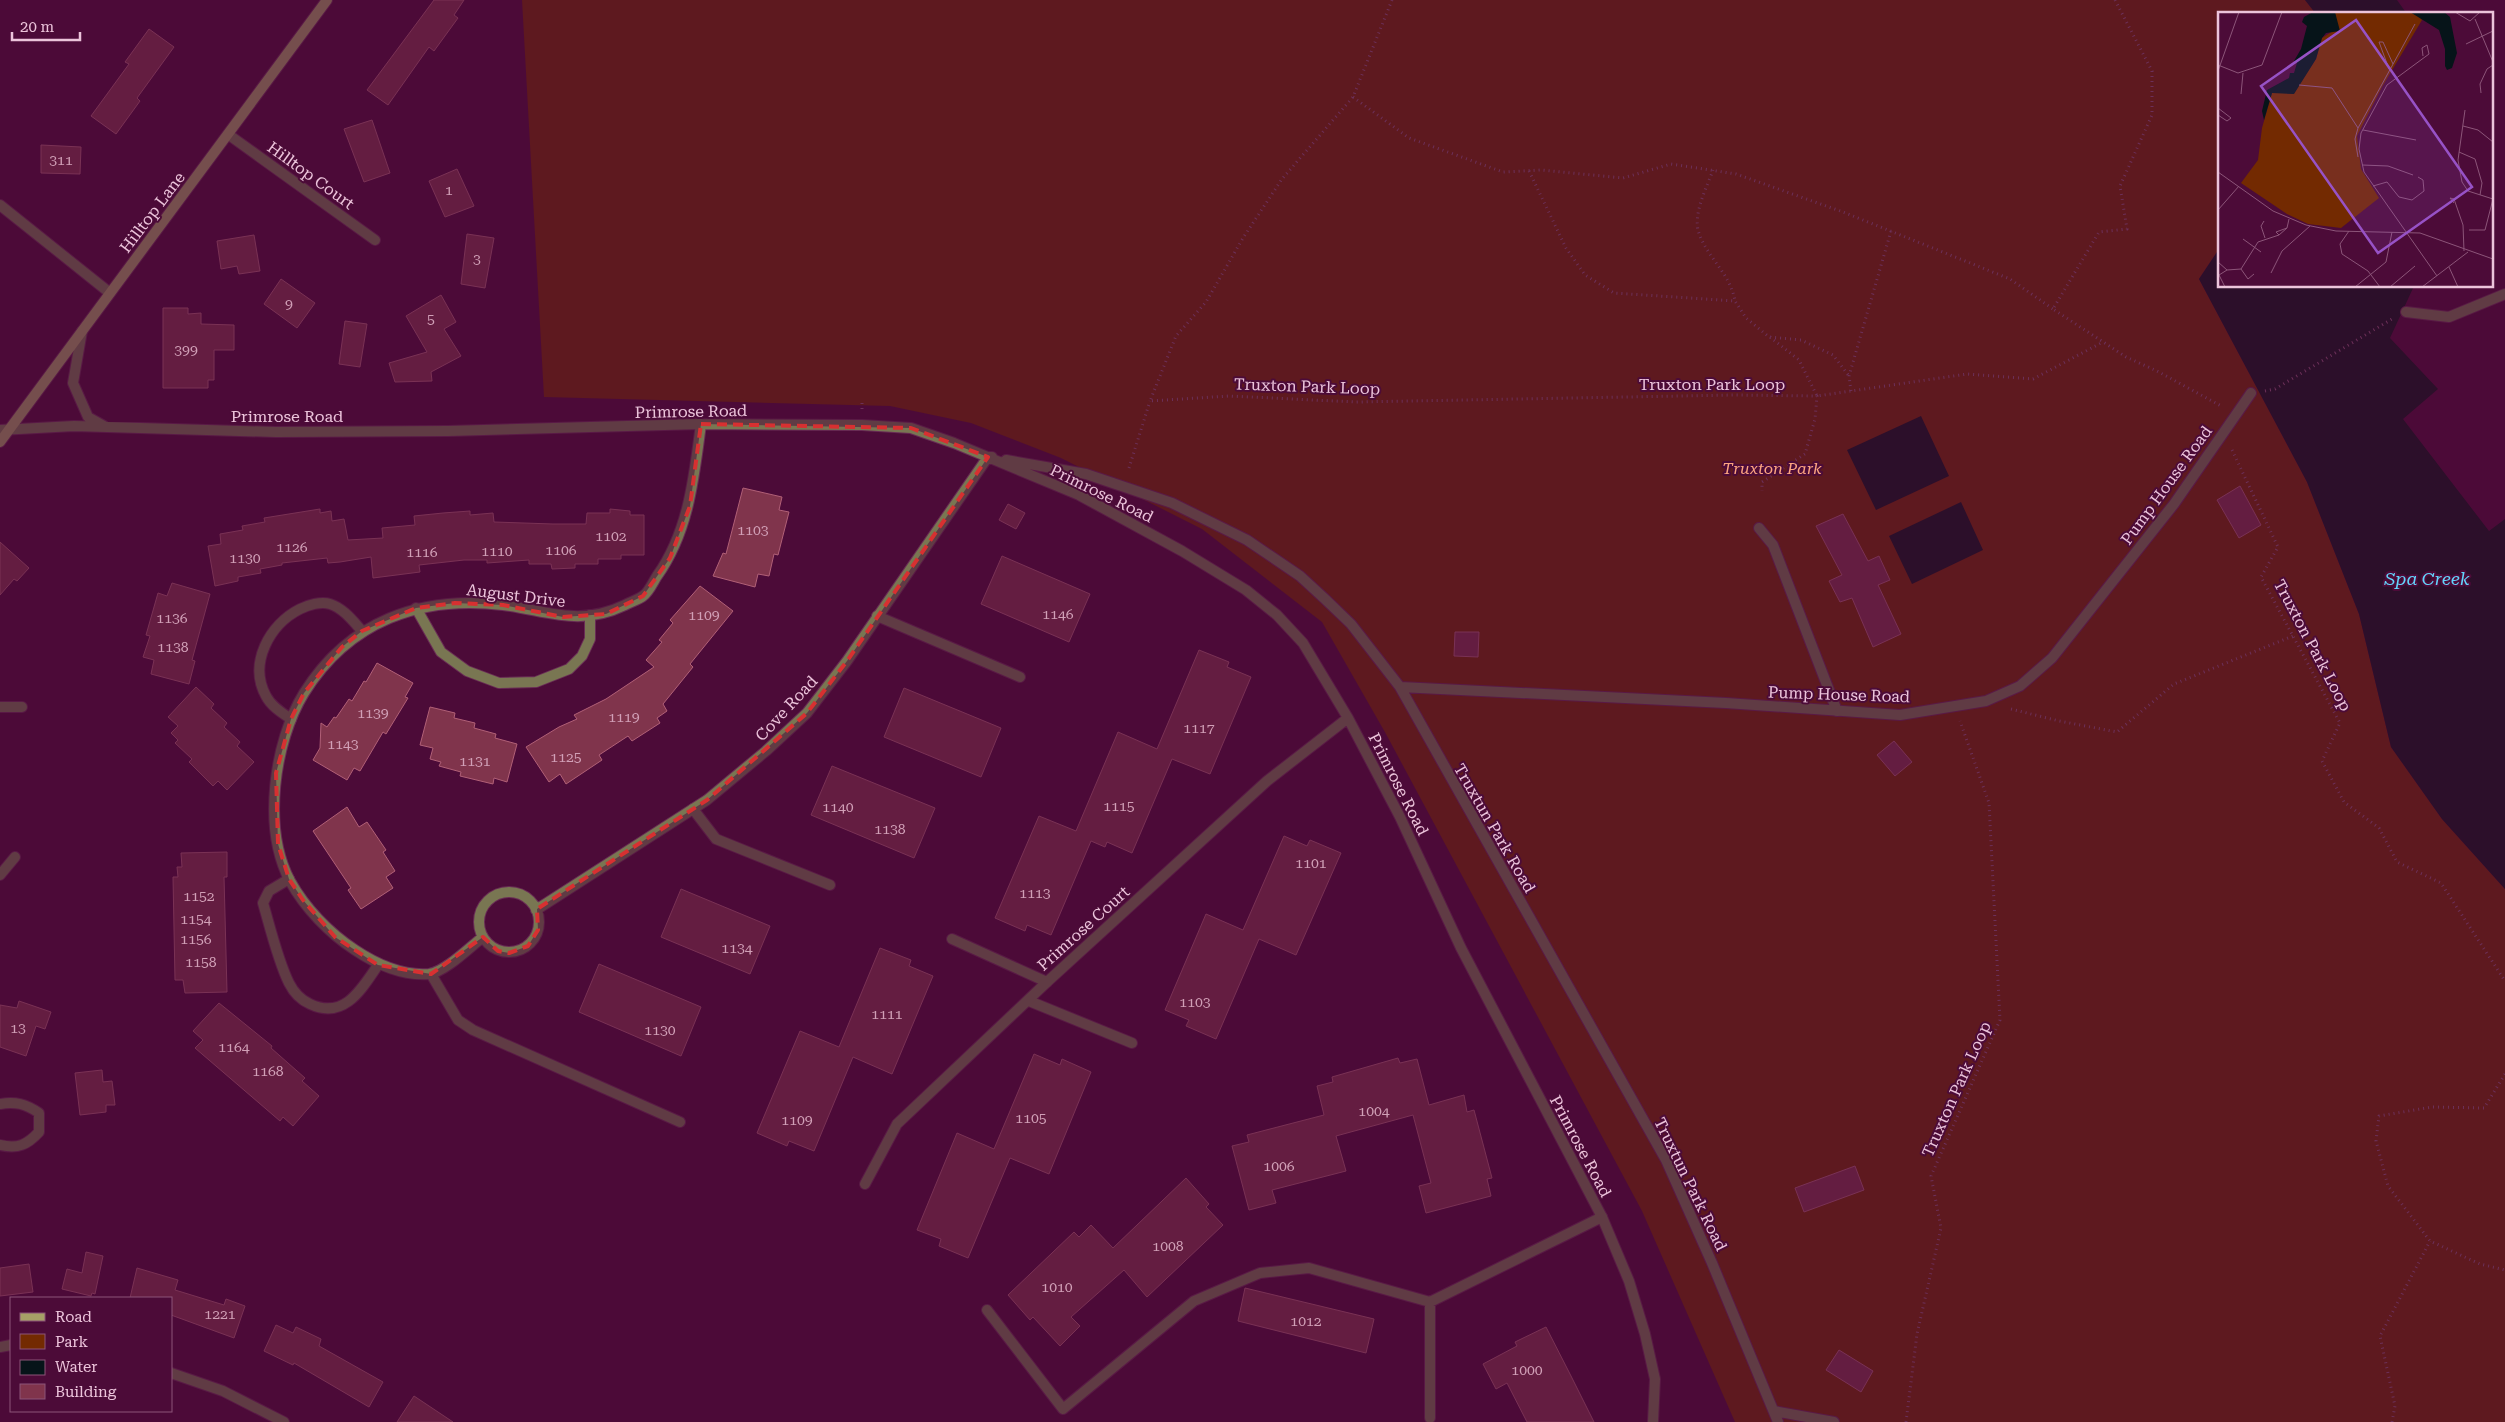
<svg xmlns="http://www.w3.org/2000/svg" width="2505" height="1422" font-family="'Roboto Serif',serif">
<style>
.green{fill:#732a01}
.water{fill:#061419}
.building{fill:#80344c;stroke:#b16077}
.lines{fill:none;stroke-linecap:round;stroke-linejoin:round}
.lane-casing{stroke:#692c55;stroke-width:12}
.street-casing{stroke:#692c55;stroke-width:12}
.secondary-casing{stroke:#692c55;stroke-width:12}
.path{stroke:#935d80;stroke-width:3;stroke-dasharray:1 4;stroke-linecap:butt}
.lane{stroke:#797652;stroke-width:10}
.street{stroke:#797652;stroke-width:10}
.secondary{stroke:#a6a066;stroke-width:10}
.marked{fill:none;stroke:#d73031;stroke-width:4;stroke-dasharray:10 6;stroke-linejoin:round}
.labels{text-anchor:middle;stroke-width:4;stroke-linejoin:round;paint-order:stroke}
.number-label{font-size:14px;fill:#d1a0b7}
.street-label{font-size:16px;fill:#ecc4db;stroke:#4c0b38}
.park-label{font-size:16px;font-style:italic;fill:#fda580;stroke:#4c0b38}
.water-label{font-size:18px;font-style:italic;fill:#63d5fc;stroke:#4c0b38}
.inset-road{fill:none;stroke:#8c5579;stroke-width:1}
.view{fill:#9752c6;fill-opacity:0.15;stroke:#9752c6;stroke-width:2.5}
.inset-edge{fill:none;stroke:#ecc4db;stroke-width:2.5}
</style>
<rect width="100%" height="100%" fill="#4c0b38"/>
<path class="green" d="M522,0H2305L2316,14H2219V249L2199,279L2307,482L2359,614L2391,747L2442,819L2505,889V1422H1735L1642,1211L1386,734L1322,622L1202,529L1061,458L971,423L890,406L544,397Z"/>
<path class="water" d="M2305,0H2397L2407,14H2316Z
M2219,249V286H2414L2390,338L2438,389L2403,419L2489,531L2505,519V889L2442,819L2391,747L2359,614L2307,482L2199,279Z
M1921,416L1949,476L1876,510L1847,450Z
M1961,502L1983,550L1912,584L1889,536Z"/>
<path class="building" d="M434,0H464L454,15L458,18L434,51L429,47L388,105L367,90Z
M149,29L174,47L137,98L140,101L116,134L91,116L129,64L125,62Z
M372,120L390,173L364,182L344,129Z
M41,145L81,147L80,174L41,173Z
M457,169L474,206L445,217L429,181Z
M467,234L494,238L485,288L461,284Z
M254,235L260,271L239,274L237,266L221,269L217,241Z
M281,279L315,303L297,328L264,304Z
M441,295L456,322L444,329L461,356L431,372L432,381L395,382L389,363L427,352L406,316Z
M163,308H188V314L201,313V324L234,325V350H214V380H208V388H163Z
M345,321L367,324L360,367L339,364Z
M2240,486L2261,525L2239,538L2217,500Z
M743,488L782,497L779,510L789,512L778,555L774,554L769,576L758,574L755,587L713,576L723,553L726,554Z
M1008,504L1025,513L1016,529L999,520Z
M320,509V513L331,511L332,521L344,519L348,540L383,538L382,528L415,525L414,516L443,513L470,511V515L493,513L494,522L553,524H586L587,513H610V509L630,511V515H644V555H621V559H598V564H575V568L552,569L551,564H529V560L487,563V560H464L419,565L420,572L373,578L371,557L340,562L328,563L327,558L282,563V565L260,569L261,573L238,577V581L215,586L208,546L221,544L220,534L243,530L242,526L265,522L264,518Z
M1843,514L1868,561L1879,556L1890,580L1878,585L1901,634L1873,647L1852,598L1840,602L1829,581L1842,575L1816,526Z
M0,542L29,568L17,581L14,579L0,595Z
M1002,556L1090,594L1069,642L981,604Z
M172,583L210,594L192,660L195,661L189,684L151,674L154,660L143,657L150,636L146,635L158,593L167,596Z
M700,586L733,611L690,664L693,667L663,704L667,711L657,718L660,723L632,741L628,736L599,755L602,760L566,784L560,774L549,782L526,747L559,727L577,719L574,715L606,699L654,667L646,660L662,642L659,640L673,623L670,620Z
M1455,632H1479L1478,657L1454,656Z
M1199,650L1229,662L1227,667L1251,677L1210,774L1172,759L1132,853L1107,842L1105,847L1091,841L1051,935L1027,925L1025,931L995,918L1039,816L1076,831L1118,732L1157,749Z
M377,663L413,683L405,697L408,698L386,734L383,732L360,771L354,768L347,780L313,760L320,748L321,723L327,727L334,717L336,718L349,699L352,701L364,681L366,682Z
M196,687L214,704L211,708L227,723L224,727L240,742L237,746L254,762L227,790L218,781L213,786L189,762L192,759L175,743L178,740L171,733L178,726L168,717Z
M904,688L1001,728L981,777L884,737Z
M430,707L455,713L454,718L475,723L474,728L496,734L495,738L517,744L507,782L494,778L493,784L460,776L461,772L439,766L441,762L430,759L433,748L420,745Z
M1894,741L1912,762L1895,776L1877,755Z
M832,766L935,808L914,858L811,815Z
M347,807L359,827L367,822L386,850L383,852L395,871L386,877L393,888L361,909L348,890L351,888L313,831Z
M1284,836L1307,846L1310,840L1341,853L1296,955L1259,939L1216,1039L1186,1026L1189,1020L1165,1010L1206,914L1243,930Z
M227,852V877H224L227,992L185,993L183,980H175L173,877H178L177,867H182L181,853Z
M681,889L770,926L750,974L661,937Z
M880,948L911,960L909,966L933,976L892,1074L853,1057L814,1151L789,1141L787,1146L757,1133L800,1031L839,1047Z
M599,964L701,1007L681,1056L579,1012Z
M19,1001L51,1012L45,1029L36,1026L26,1056L0,1047V1005L17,1008Z
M219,1003L272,1046L271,1048L305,1078L302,1081L319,1096L293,1126L283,1117L280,1121L195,1048L203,1040L193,1031Z
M1034,1054L1060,1065L1062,1059L1091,1072L1049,1174L1010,1158L968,1258L939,1246L941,1239L917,1230L957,1133L994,1149Z
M1398,1058L1400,1063L1417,1059L1429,1105L1464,1095L1467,1112L1474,1110L1492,1178L1487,1179L1491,1196L1426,1213L1419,1186L1431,1183L1413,1115L1336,1136L1346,1171L1272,1190L1276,1203L1249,1210L1232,1146L1249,1142L1247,1135L1324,1115L1317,1086L1333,1082L1332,1077Z
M102,1070L103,1082L112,1081L115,1105H106V1112L80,1115L75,1073Z
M1855,1166L1864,1190L1804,1212L1795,1188Z
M1186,1178L1209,1204L1206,1207L1223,1225L1147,1297L1124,1270L1071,1317L1080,1326L1060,1346L1033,1317L1030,1320L1008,1295L1074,1232L1079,1237L1091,1225L1113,1248Z
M86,1252L103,1256L95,1294L92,1293L91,1296L62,1289L67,1269L82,1273Z
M29,1264L33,1292L0,1296V1268Z
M137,1268L178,1280L175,1290L224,1305L226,1299L245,1306L234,1338L171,1315V1298H130Z
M1245,1288L1374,1319L1366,1353L1238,1321Z
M276,1325L293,1333L296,1327L321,1339L319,1346L383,1382L369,1407L294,1363L293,1365L264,1351Z
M1546,1327L1571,1376L1594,1422H1527L1507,1383L1496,1389L1483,1364L1517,1346L1515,1342Z
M1839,1350L1873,1371L1861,1392L1826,1370Z
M414,1396L453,1422H397Z"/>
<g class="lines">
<g class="lane-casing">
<path id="lane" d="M1759,528L1773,545L1837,711
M416,608L441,652L467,671L499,683L536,682L569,669L582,656L590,639V615
M877,616L1020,677
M0,707H22
M291,719C282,713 271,706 266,696C248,663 270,624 300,609C308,605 321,601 330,604C343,608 353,621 362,631
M693,809L716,839L830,885
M0,875L15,857
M289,879L269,891L263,903C270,927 278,961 289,983C294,993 301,1000 310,1004C344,1020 361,990 378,965
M952,939L1047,982
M431,974L458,1020L473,1030L680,1122
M1029,1001L1132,1043
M987,1310L1063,1409L1194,1301L1260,1273L1309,1268L1430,1302L1602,1217
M1430,1418V1302"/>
</g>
<g class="street-casing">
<path id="street" d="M229,135L375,240
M0,205L110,293
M2406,312L2449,317L2505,294
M82,331L73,383L88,417L104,426
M0,430L74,426L276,432L448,431L701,424L862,425L911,428L954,443L1079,495L1182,551L1246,590L1277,615L1303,643L1348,718L1400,817L1461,948L1602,1217L1629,1281L1645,1334L1655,1379L1653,1422
M1006,460L1086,474L1172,503L1247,540L1300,576L1325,599L1351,624L1400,687L1666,1160L1712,1263L1778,1422
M1400,687L1726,703L1900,715L1986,701L2020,686L2052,658L2174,504L2251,393
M479 922a30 30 0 1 1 60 0a30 30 0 1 1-60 0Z
M536,910L707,800L766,751L807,713L847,661L988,457H992
M483,937C470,947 445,972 429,974C402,976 376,964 355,950C329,933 305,908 290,881C262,828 274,742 304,693C349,621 420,595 503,605C549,611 579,627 625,605C630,602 638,600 643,596C649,592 653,582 657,576C689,531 694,477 701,424
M0,1104C15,1101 26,1104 39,1113V1132C27,1145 18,1149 0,1145
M865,1184L897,1124L1047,982L1267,781L1348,718
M0,1347L11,1345
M171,1373L223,1391L284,1422
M1774,1411L1834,1422"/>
</g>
<g class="secondary-casing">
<path id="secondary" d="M0,442L327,0"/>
</g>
<path class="path" d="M1392,0L1353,97L1282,179L1243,238L1206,302L1176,336L1150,401L1229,396L1356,402L1734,395L1817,396L1815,419L1805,454L1762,482V491
M2115,0L2152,71V115L2120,186L2127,229L2099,232L2053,309L2126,357L2157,371L2223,407
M1353,97L1409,138L1503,172L1541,170L1623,178L1671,164L1736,174L1843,212L2010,279L2053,309
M1713,170C1707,187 1694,211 1698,230C1705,256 1730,272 1735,301
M1529,171L1566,248L1585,275L1614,293L1735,301L1746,318L1769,337L1801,340L1833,355L1849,376
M1770,337L1799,360L1817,396L1967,374L2033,379L2103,342
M1851,391L1849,376L1891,231
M2265,391L2275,389L2392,319
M862,409V400
M2232,450L2278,547L2261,577L2340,723L2322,761L2344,802L2379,828L2397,862L2441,883L2505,981
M1129,468L1150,401
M2011,709L2059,721L2117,732L2174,684L2293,636
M2505,1074L2484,1108L2432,1107L2379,1116L2376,1141L2388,1186L2430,1241L2480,1264L2505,1270
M1906,1422L1917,1334L1941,1228L1931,1176L2000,1020L1989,803L1960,721
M2392,1422L2395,1406L2380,1336L2430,1241"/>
<use href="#lane" class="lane"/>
<use href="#street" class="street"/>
<use href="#secondary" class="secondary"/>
</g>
<path d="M0 0H2505V1422H0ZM701,424L911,428L988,457L847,661L807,713L707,800L537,909L538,930L528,946L509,953L498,951L483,937L431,974L378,965L335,937L303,900L289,879L278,844L276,773L291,719L304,693L342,647L362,631L416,608L455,603L503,605L563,617L606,614L643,596L670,558L690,506Z" fill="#4c0b38" fill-opacity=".55" fill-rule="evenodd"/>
<path class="marked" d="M701,424L911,428L988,457L847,661L807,713L707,800L537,909L538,930L528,946L509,953L498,951L483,937L431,974L378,965L335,937L303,900L289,879L278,844L276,773L291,719L304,693L342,647L362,631L416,608L455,603L503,605L563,617L606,614L643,596L670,558L690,506Z"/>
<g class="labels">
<g class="number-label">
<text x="61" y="165">311</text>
<text x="449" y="195">1</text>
<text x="477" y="264">3</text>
<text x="289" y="309">9</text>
<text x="431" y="324">5</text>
<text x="186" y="355">399</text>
<text x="753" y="535">1103</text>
<text x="611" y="541">1102</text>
<text x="292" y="552">1126</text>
<text x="561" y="555">1106</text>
<text x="497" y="556">1110</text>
<text x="422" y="557">1116</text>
<text x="245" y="563">1130</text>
<text x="1058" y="619">1146</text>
<text x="704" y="620">1109</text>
<text x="172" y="623">1136</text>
<text x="173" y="652">1138</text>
<text x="373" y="718">1139</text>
<text x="624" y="722">1119</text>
<text x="1199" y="733">1117</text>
<text x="343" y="749">1143</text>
<text x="566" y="762">1125</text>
<text x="475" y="766">1131</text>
<text x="1119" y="811">1115</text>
<text x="838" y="812">1140</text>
<text x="890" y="834">1138</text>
<text x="1311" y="868">1101</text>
<text x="1035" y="898">1113</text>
<text x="199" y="901">1152</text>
<text x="196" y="924">1154</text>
<text x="196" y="944">1156</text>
<text x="737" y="953">1134</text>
<text x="201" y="967">1158</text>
<text x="1195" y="1007">1103</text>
<text x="887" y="1019">1111</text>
<text x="18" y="1033">13</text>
<text x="660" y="1035">1130</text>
<text x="234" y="1052">1164</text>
<text x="268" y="1076">1168</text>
<text x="1374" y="1116">1004</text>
<text x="1031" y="1123">1105</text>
<text x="797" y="1125">1109</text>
<text x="1279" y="1171">1006</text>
<text x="1168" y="1251">1008</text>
<text x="1057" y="1292">1010</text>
<text x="220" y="1319">1221</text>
<text x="1306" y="1326">1012</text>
<text x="1527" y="1375">1000</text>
</g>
<g class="street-label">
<text transform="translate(311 175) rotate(36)" y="6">Hilltop Court</text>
<text transform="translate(152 212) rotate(-53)" y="6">Hilltop Lane</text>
<text x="1712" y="390">Truxton Park Loop</text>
<text transform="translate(1307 386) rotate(2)" y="6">Truxton Park Loop</text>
<text transform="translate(691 411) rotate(-1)" y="6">Primrose Road</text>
<text x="287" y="422">Primrose Road</text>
<text transform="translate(2166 485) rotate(-54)" y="6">Pump House Road</text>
<text transform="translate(1102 493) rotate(26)" y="6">Primrose Road</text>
<text transform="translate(516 595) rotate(7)" y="6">August Drive</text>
<text transform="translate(2313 645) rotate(62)" y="6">Truxton Park Loop</text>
<text transform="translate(1839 694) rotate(2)" y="6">Pump House Road</text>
<text transform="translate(786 708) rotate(-47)" y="6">Cove Road</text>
<text transform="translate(1399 784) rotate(63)" y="6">Primrose Road</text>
<text transform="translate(1495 828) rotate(60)" y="6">Truxtun Park Road</text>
<text transform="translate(1083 928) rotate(-42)" y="6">Primrose Court</text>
<text transform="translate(1956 1089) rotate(-66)" y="6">Truxton Park Loop</text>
<text transform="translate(1581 1146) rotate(62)" y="6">Primrose Road</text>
<text transform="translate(1691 1184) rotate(64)" y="6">Truxtun Park Road</text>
</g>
<g class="park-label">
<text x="1772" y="474">Truxton Park</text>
</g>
<g class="water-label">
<text x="2427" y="585">Spa Creek</text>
</g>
</g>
<g transform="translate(2218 12)">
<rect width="275" height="275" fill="#4c0b38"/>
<path d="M117,0H192L200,2L204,8L164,75L139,124L143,157L161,186L123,216L90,212L69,202L23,171L40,148L44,116L54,81H76L98,47L104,26L115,19Z" fill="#732a01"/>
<path d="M95,0H117L122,19L108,21L104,26L98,47L76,82L54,81L46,108L44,99L49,78L71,66L72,61H76L79,51L76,49L83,37L89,14L84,10L86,5ZM192,0H226L232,5L239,41L234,56L229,58L227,54V37L221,18Z" fill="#061419"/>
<path class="inset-road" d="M237,0L252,9L262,0M257,7L275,50M248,32L275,19M205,44L204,36L209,33L211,42L169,73L143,121L141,137L146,160L219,264M0,53L20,61L44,53L64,0M171,57L161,30H165L175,52M0,59L21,0M81,73L114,76L140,116M263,81L262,72L269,57L275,53M23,82L25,61M0,96L13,106L9,109L0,103M247,98L240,148L244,170L250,179L275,187M245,114L260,118L275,130M145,118L198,128M241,140L257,147L264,171L262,183M140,145L137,127L140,116L197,12M144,153L170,154L195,163M0,160L55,199L88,213L118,219L202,221L275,247M155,174L169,170L181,185L194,188L206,179L205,168L200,165M236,191L232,186L236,187L245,213L246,239M0,198L21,174M46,209L43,214L47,226M251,218H267L275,187M131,219L122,232L124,242L150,259L162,275M61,223L58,220L69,216M25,227L43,240M0,250L9,258L23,257L40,230L61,223L69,216L71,207M231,255L240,275M23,257L30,267L36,262M53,261L64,239L92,214M7,275L1,263L9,258M137,275L168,250L174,220M172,275L197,254M204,275L250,240"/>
<path class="view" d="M138,8L254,175L160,241L43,74Z"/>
<rect width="275" height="275" class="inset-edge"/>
</g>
<rect x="10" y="1297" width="162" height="115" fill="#4c0b38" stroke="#8c5579"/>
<rect x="20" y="1313" width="25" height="8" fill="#a6a066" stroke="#8c5579"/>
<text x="55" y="1322" font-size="15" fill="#ecc4db">Road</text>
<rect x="20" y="1334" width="25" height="15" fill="#732a01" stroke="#8c5579"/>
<text x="55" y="1347" font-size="15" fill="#ecc4db">Park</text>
<rect x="20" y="1360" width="25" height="15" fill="#061419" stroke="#8c5579"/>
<text x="55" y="1372" font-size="15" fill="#ecc4db">Water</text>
<rect x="20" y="1384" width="25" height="15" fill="#80344c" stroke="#8c5579"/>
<text x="55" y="1397" font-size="15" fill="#ecc4db">Building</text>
<path d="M12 32v8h68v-8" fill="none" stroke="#ecc4db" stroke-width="2.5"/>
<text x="20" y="32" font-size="15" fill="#ecc4db" stroke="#4c0b38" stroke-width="4" paint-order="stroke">20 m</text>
</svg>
